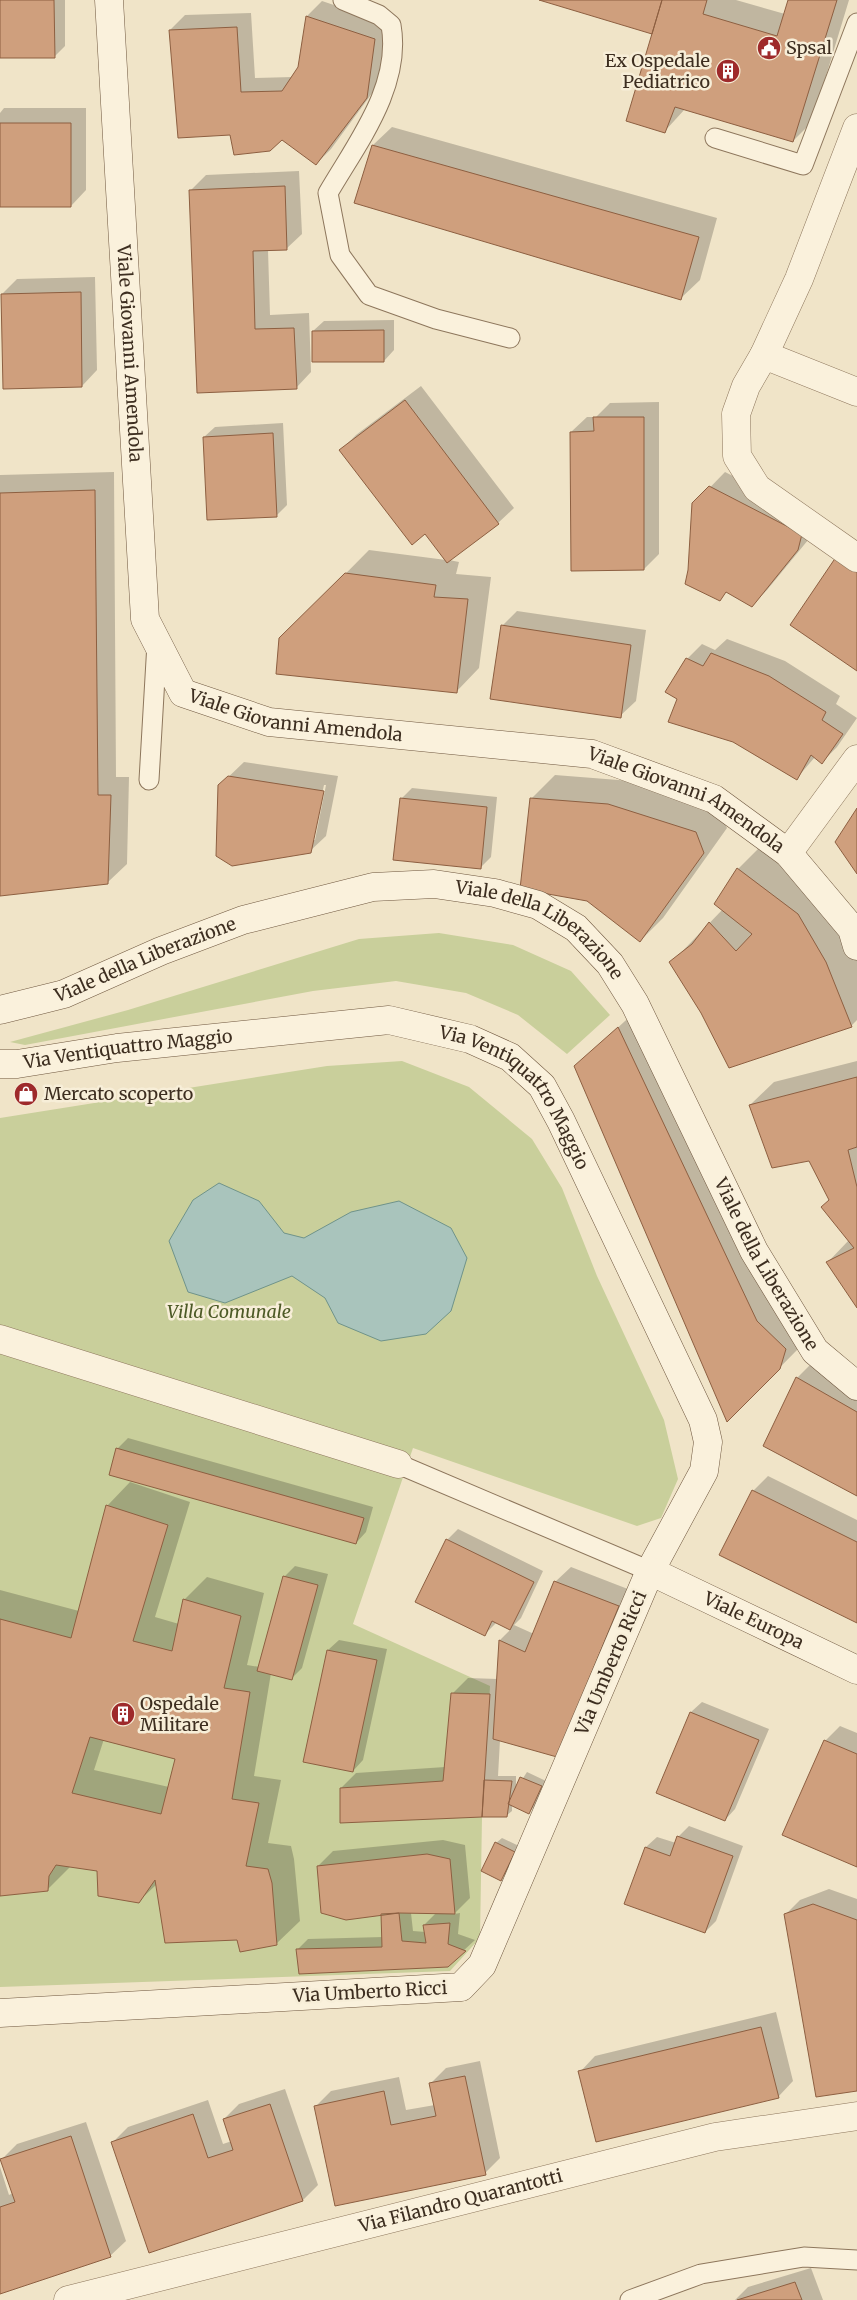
<svg xmlns="http://www.w3.org/2000/svg" width="857" height="2300" font-family="Merriweather,serif">
<style>
.green{fill:#c9cf9b}
.water{fill:#a9c4bc;stroke:#6f938a}
.shadow{fill:#0003;fill-rule:evenodd}
.building{fill:#cf9f7d;stroke:#8d5f41;fill-rule:evenodd}
.lines{fill:none;stroke-linecap:round;stroke-linejoin:round}
.lane-casing{stroke:#8d765c;stroke-width:21}
.street-casing{stroke:#8d765c;stroke-width:29}
.secondary-casing{stroke:#6f573f;stroke-width:29}
.lane{stroke:#faf1dc;stroke-width:19}
.street{stroke:#faf1dc;stroke-width:28}
.secondary{stroke:#faf1dc;stroke-width:28}
.labels{text-anchor:middle;stroke-width:5;stroke-linejoin:round;paint-order:stroke}
.poi-label{font-size:18px;fill:#3d2e20;stroke:#f7eed8;text-anchor:start}
.street-label{font-size:18px;fill:#3d2e20;stroke:#f7eed8}
.park-label{font-size:18px;font-style:italic;fill:#4d5a26;stroke:#f7eed8}
</style>
<rect width="100%" height="100%" fill="#f0e4c8"/>
<path class="green" d="M439,933L513,945L571,971L610,1015L567,1054L518,1015L466,993L396,981L313,991L25,1045L10,1042L128,1010L359,939Z
M402,1061L469,1087L532,1139L562,1188L597,1276L664,1420L678,1479L661,1518L637,1526L413,1448L353,1624L490,1686L482,1817L480,1938L450,1971L0,1987V1118L327,1066Z"/>
<path class="water" d="M219,1183L259,1201L284,1233L304,1238L351,1212L399,1201L451,1228L467,1258L451,1311L426,1334L381,1341L338,1323L325,1298L292,1276L225,1303L188,1292L169,1241L193,1200Z"/>
<path class="shadow" d="M0,0H65V46L55,56L0,57Z
M544,0H736L785,14L789,0H849L812,122L793,141L685,109L664,132L653,33Z
M322,1L390,24L381,81L331,149L316,164L282,138L231,134L170,30L185,15L251,13L255,78L293,77L299,68L307,16Z
M4,108H86V190L71,206H0V113Z
M392,127L717,218L700,280L681,298L373,145Z
M299,171L302,234L286,249L268,250L270,315L309,313L311,372L296,388L199,391L191,190L206,175Z
M95,277L97,370L82,386L2,294L17,279Z
M394,320V350L384,361L313,331L324,321Z
M421,386L514,508L498,523L449,560L459,562L456,574L491,577L479,668L456,692L281,639L369,550L446,560L426,532L341,450L356,435Z
M659,402V554L644,569L571,432L587,417H596L610,403Z
M283,423L287,505L276,516L204,437L215,427Z
M114,472L116,777H129L127,864L108,882L0,895V475Z
M725,472L816,518L813,534L767,590L752,605L727,591L719,599L690,570L694,504Z
M517,611L646,630L636,701L620,716L502,626Z
M727,639L785,661L840,696L836,704L857,718L837,747L822,762L815,757L797,778L679,698L687,659L702,644L715,650Z
M244,762L338,776L326,836L310,851L220,785ZM324,785H326L315,840H312Z
M555,775L631,781L719,809L727,828L663,918L640,941L532,798Z
M412,788L497,797L491,857L480,868L401,799Z
M761,846L821,891L857,959V1020L851,1026L703,1012L671,963L723,909L716,903L738,869Z
M637,1010L798,1349L728,1420L575,1067Z
M857,1061V1306L828,1262L849,1240L810,1160L750,1105L774,1082Z
M820,1355L857,1375V1495L797,1378Z
M128,1438L373,1507L366,1532L356,1543L117,1449Z
M768,1476L857,1520V1622L753,1491Z
M130,1482L190,1502L155,1617L179,1624L184,1600L207,1577L264,1593L247,1665L260,1667L284,1577L295,1566L328,1574L302,1668L291,1679L271,1673L254,1776L281,1780L268,1843L291,1846L294,1859L300,1921L276,1944L238,1939L157,1884L139,1901L98,1870L71,1866L47,1890L0,1895V1590L79,1611L107,1506ZM104,1739L176,1758L169,1787L94,1770Z
M458,1529L543,1571L521,1618L514,1625L534,1634L555,1582L571,1567L633,1591L557,1756L500,1740L498,1776H516V1789L527,1772L546,1781L534,1807L529,1812L512,1804V1811L506,1816L341,1788L356,1773L445,1767L453,1693L468,1678L498,1679L500,1640L511,1629L497,1622L485,1634L447,1540Z
M339,1640L387,1649L363,1760L353,1771L305,1761L328,1650Z
M702,1702L769,1729L735,1809L725,1820L658,1792L691,1712Z
M840,1726L857,1733V1865L825,1741Z
M689,1826L743,1846L716,1921L705,1932L626,1903L646,1847L657,1837L676,1843L678,1837Z
M502,1838L519,1846L506,1874L500,1879L496,1843Z
M443,1840L465,1845L470,1898L454,1914L460,1913L458,1934L475,1940L448,1965L297,1950L308,1939L383,1937L382,1913L318,1866L333,1851ZM411,1913H436L424,1925L426,1932L413,1931Z
M829,1889L857,1899V2090L785,1915L800,1900Z
M776,2012L793,2081L778,2097L580,2072L595,2056Z
M480,2061L500,2158L485,2173L316,2106L331,2091L399,2077L406,2110L435,2105L431,2083L446,2068Z
M285,2089L318,2185L303,2200L113,2142L128,2127L208,2100L223,2144L232,2141L224,2119L239,2104Z
M86,2122L126,2241L110,2256L0,2292V2167L9,2195L13,2193L2,2159L17,2144Z
M811,2268L823,2300H735L748,2287Z"/>
<path class="building" d="M0,0H54L55,58H0Z
M539,0H662L652,34Z
M662,0H707L703,14L777,36L788,0H837L793,142L675,107L665,133L626,121Z
M306,16L375,39L367,98L316,165L282,140L270,151L234,155L230,135L178,138L169,30L237,27L241,92L282,91L298,67Z
M0,123H71V207H0Z
M372,145L699,237L681,300L354,203Z
M285,186L287,250L253,251L255,329L294,328L297,389L197,393L189,190Z
M81,292L82,387L3,389L1,294Z
M384,330V362H312V331Z
M405,400L499,524L447,563L425,534L412,545L339,450Z
M593,417H644V570L571,571L570,432L594,431Z
M273,433L277,517L207,520L203,437Z
M709,486L802,534L798,550L752,607L726,592L720,601L685,584L688,570L692,503Z
M95,490L98,795H111L108,884L0,896V493Z
M836,557L857,572V671L790,625Z
M345,573L436,585L434,597L468,599L457,693L276,674L279,638Z
M501,625L631,645L621,718L490,699Z
M711,653L769,676L826,712L822,720L843,734L822,764L811,755L797,780L733,742L668,722L677,699L665,692L686,658L703,666Z
M228,776L324,791L311,853L232,866L216,856L218,785Z
M400,798L487,807L481,869L393,860Z
M530,798L608,804L696,832L704,853L640,942L587,901L520,889Z
M857,808V874L835,842Z
M737,868L798,914L826,962L852,1027L729,1068L701,1013L669,962L692,944L709,922L736,951L752,934L714,904Z
M618,1027L757,1321L786,1349L780,1369L727,1422L574,1066Z
M857,1077V1147L848,1150L857,1187V1308L826,1262L854,1248L821,1207L829,1200L809,1161L772,1168L749,1105Z
M796,1377L857,1412V1496L763,1446Z
M116,1448L364,1518L356,1544L109,1475Z
M752,1490L857,1542V1623L719,1555Z
M106,1505L168,1525L133,1641L172,1651L183,1599L241,1616L224,1688L250,1692L232,1799L259,1803L246,1866L268,1869L272,1883L277,1945L240,1952L237,1940L165,1943L155,1880L139,1903L98,1896L97,1871L56,1865L49,1876L48,1891L0,1896V1619L71,1638ZM90,1737L175,1759L161,1814L72,1793Z
M446,1539L534,1582L510,1630L492,1621L485,1636L415,1602Z
M283,1576L318,1585L292,1680L257,1671Z
M554,1581L619,1606L557,1757L493,1739L499,1640L525,1652Z
M327,1650L377,1660L353,1772L303,1762Z
M451,1693L490,1694L482,1817L340,1823V1788L443,1781Z
M690,1712L759,1740L725,1821L656,1793Z
M824,1740L857,1754V1867L782,1835Z
M520,1777L542,1786L529,1814L508,1804Z
M484,1780L512,1781L507,1817H482Z
M677,1836L733,1856L705,1933L624,1904L645,1847L670,1856Z
M495,1842L515,1852L501,1881L481,1871Z
M427,1854L450,1859L455,1914L399,1913L346,1920L321,1913L317,1866Z
M813,1904L857,1920V2091L816,2097L784,1914Z
M399,1913L402,1941L426,1943L423,1925L450,1923L448,1944L466,1951L448,1967L299,1974L296,1949L382,1947L381,1914Z
M761,2027L779,2098L596,2142L578,2071Z
M465,2076L486,2175L335,2206L314,2106L384,2091L391,2125L436,2116L429,2083Z
M270,2104L303,2201L149,2253L111,2142L193,2114L208,2158L233,2150L223,2119Z
M71,2136L111,2257L0,2294V2207L15,2202L0,2159Z
M795,2282L802,2300H737Z"/>
<g class="lines">
<g class="lane-casing">
<path id="lane" d="M343,0L379,15L391,25C402,86 357,143 328,193L340,255L369,295L436,319L510,338
M715,138L803,165L857,23
M149,780L157,643
M398,1464L650,1571
M630,2300L701,2274L804,2257L857,2260"/>
</g>
<g class="street-casing">
<g id="street">
<path d="M857,128L799,279L764,355L746,386L736,414L737,456L757,488L857,558"/>
<path d="M764,355L857,392"/>
<path d="M788,853L857,759"/>
<path d="M0,1339L398,1464"/>
<path id="s1" d="M68,2300L715,2137L857,2116"/>
</g>
</g>
<g class="secondary-casing">
<g id="secondary">
<path id="s2" d="M109,0L145,619L183,693L269,722L592,754L714,799L788,853L852,929L857,946"/>
<path id="s3" d="M0,1010L64,994L161,951L243,920L373,887L434,884L495,893L538,905L576,928L610,964L635,1004L754,1251L815,1351L857,1386"/>
<path id="s4" d="M0,1064H17L117,1048L389,1020L470,1039L510,1057L542,1086L561,1121L703,1420L708,1442L704,1471L650,1571L482,1965L461,1987L0,2013"/>
<path id="s5" d="M650,1571L857,1670"/>
</g>
</g>
<use href="#lane" class="lane"/>
<use href="#street" class="street"/>
<use href="#secondary" class="secondary"/>
</g>
<defs>
<g id="civic-disc" transform="scale(1.25)"><circle r="9.5" fill="#9e2a2b" stroke="#f7eed8"/><path d="M-.6-6.5H3V-4.5H.6V-3L4-1V1h2V6H-6V1h2V-1L-.6-3ZM-1.2 2.5V6h2.4V2.5Z" fill="#fff"/></g>
<g id="building-disc" transform="scale(1.25)"><circle r="9.5" fill="#9e2a2b" stroke="#f7eed8"/><path d="M-4-6H4V6H1V3H-1V6H-4ZM-2.5-4.3h1.7v1.8h-1.7ZM.8-4.3h1.7v1.8H.8ZM-2.5-1h1.7V.8h-1.7ZM.8-1h1.7V.8H.8Z" fill="#fff"/></g>
<g id="shop-disc" transform="scale(1.25)"><circle r="9.5" fill="#9e2a2b" stroke="#f7eed8"/><path d="M-5-2.5h2.3a2.7 3.5 0 0 1 5.4 0H5L5.5 6h-11ZM-1.5-2.5h3a1.5 2.3 0 0 0-3 0Z" fill="#fff"/></g>
</defs>
<g fill-rule="evenodd">
<use href="#civic-disc" x="769" y="48"/>
<use href="#building-disc" x="728" y="71"/>
<use href="#shop-disc" x="26" y="1094"/>
<use href="#building-disc" x="123" y="1714"/>
</g>
<g class="labels">
<g class="poi-label">
<text x="786" y="54">Spsal</text>
<text x="710" y="67" text-anchor="end">Ex Ospedale<tspan x="710" dy="21">Pediatrico</tspan></text>
<text x="44" y="1100">Mercato scoperto</text>
<text x="140" y="1710">Ospedale<tspan x="140" dy="21">Militare</tspan></text>
</g>
<g class="street-label">
<text dy="6" stroke="none"><textPath href="#s2" startOffset="354">Viale Giovanni Amendola</textPath></text>
<text dy="6" stroke="none"><textPath href="#s2" startOffset="819">Viale Giovanni Amendola</textPath></text>
<text dy="6" stroke="none"><textPath href="#s2" startOffset="1224">Viale Giovanni Amendola</textPath></text>
<text dy="6" stroke="none"><textPath href="#s3" startOffset="574">Viale della Liberazione</textPath></text>
<text dy="6" stroke="none"><textPath href="#s3" startOffset="154">Viale della Liberazione</textPath></text>
<text dy="6" stroke="none"><textPath href="#s4" startOffset="129">Via Ventiquattro Maggio</textPath></text>
<text dy="6" stroke="none"><textPath href="#s4" startOffset="549">Via Ventiquattro Maggio</textPath></text>
<text dy="6" stroke="none"><textPath href="#s3" startOffset="994">Viale della Liberazione</textPath></text>
<text dy="6" stroke="none"><textPath href="#s5" startOffset="115">Viale Europa</textPath></text>
<text transform="translate(611 1663) rotate(-67)" y="6">Via Umberto Ricci</text>
<text transform="translate(370 1992) rotate(-3)" y="6">Via Umberto Ricci</text>
<text dy="6" stroke="none"><textPath href="#s1" startOffset="405">Via Filandro Quarantotti</textPath></text>
</g>
<g class="park-label">
<text x="229" y="1318">Villa Comunale</text>
</g>
</g>
</svg>
